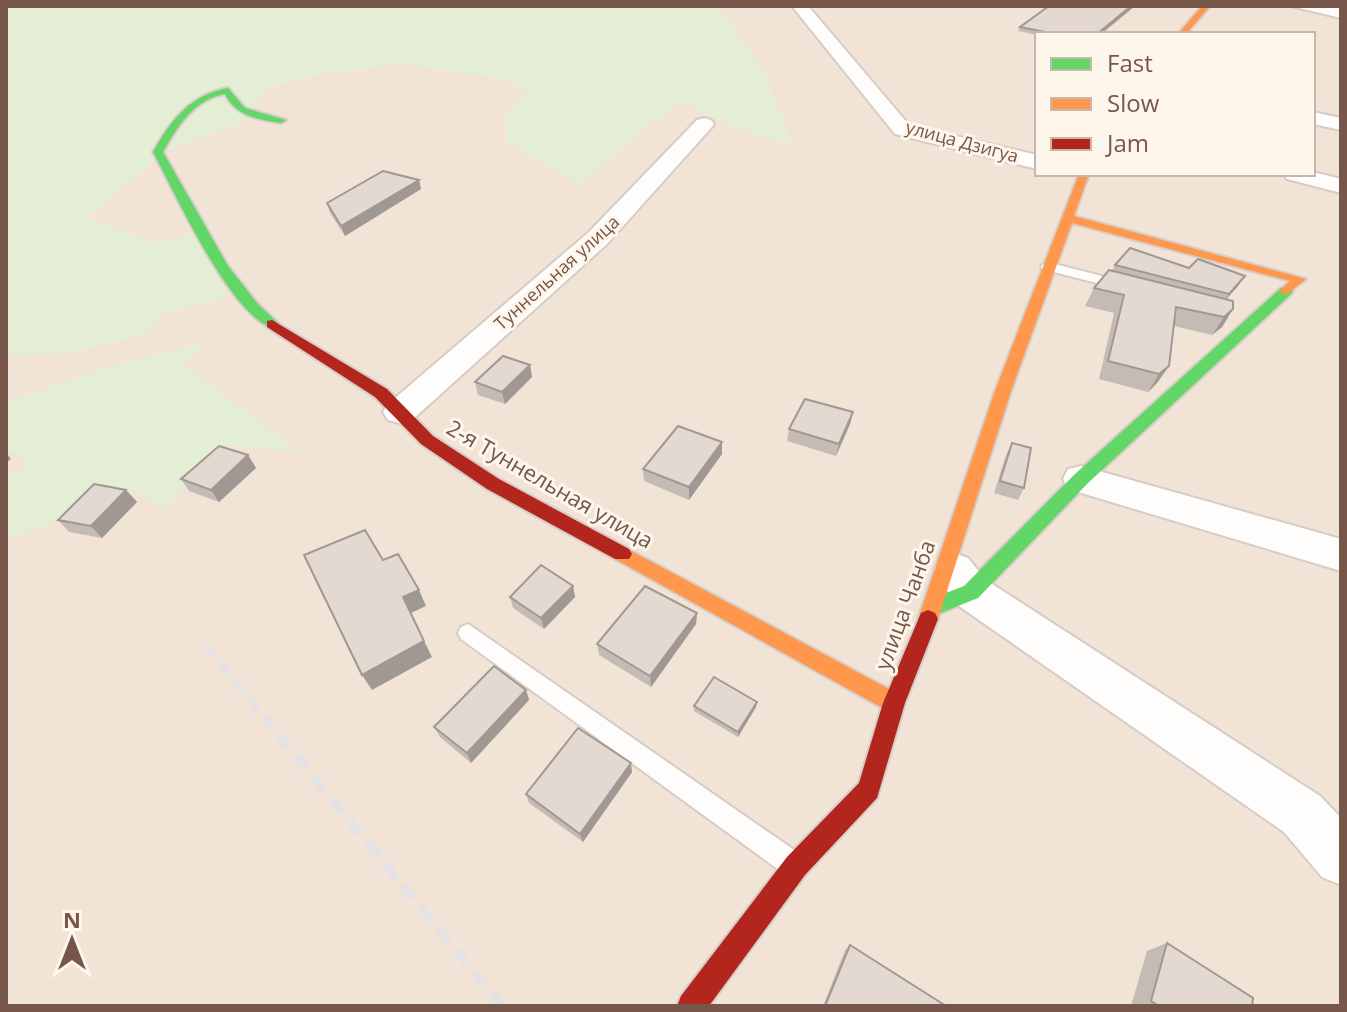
<svg xmlns="http://www.w3.org/2000/svg" width="1347" height="1012" font-family="'Open Sans',sans-serif">
<style>
.residential{fill:#f1e4d7;fill-rule:evenodd}
.green{fill:#e4eed4}
.lines{fill:none;stroke-linecap:round;stroke-linejoin:round}
.lane-casing{stroke:#d6ccc6;stroke-width:4}
.street-casing{stroke:#d6ccc6;stroke-width:4}
.fast-casing{stroke:#d6cdc6;stroke-width:4}
.slow-casing{stroke:#d6cdc6;stroke-width:4}
.jam-casing{stroke:#d6cdc6;stroke-width:4}
.lane{fill:#fefdfc;fill-rule:evenodd}
.street{fill:#fefdfc;fill-rule:evenodd}
.fast{fill:#63d668;fill-rule:evenodd}
.slow{fill:#ff974d;fill-rule:evenodd}
.jam{fill:#b3261e;fill-rule:evenodd}
.rail-far1{stroke:#e4e2e5;stroke-width:7;stroke-dasharray:14 9;stroke-linecap:butt}
.rail{stroke:#e4e2e5;stroke-width:9;stroke-dasharray:17 11;stroke-linecap:butt}
.wall{fill:#c4bbb4}
.shaded-wall{fill:#a09892}
.building{fill:#e4d9d1;stroke:#a09892;stroke-width:2}
.labels{text-anchor:middle;stroke-width:6;stroke-linejoin:round;paint-order:stroke}
.far-street-label{font-size:18px;fill:#765749;stroke:#fff6eb}
.street-label{font-size:22px;fill:#765749;stroke:#fff6eb}
</style>
<rect width="100%" height="100%" fill="#f7f1ea"/>
<path class="residential" d="M6,6H1341V1006H6ZM1037,34H1313V174H1037Z"/>
<path class="green" d="M6,6H717L762,68L793,145L736,128L682,103L639,132L581,185L507,142L505,117L527,94L511,80L402,64L328,73L267,88L243,122L165,152L87,217L157,244L192,234L230,296L161,314L145,335L71,353L12,355L6,359Z
M204,343L183,365L300,452L225,445L164,509L131,490L6,541V479L27,464L6,448V403L97,370Z"/>
<g class="lines">
<g class="lane-casing">
<path id="lane" d="M1047,262L1129,283L1131,286L1124,290L1042,269L1041,266Z
M468,624L797,852L801,861L797,870L788,874L779,870L461,639L458,633L461,627Z"/>
</g>
<g class="street-casing">
<path id="street" d="M792,6H808L909,125L1037,155V169L895,134Z
M1291,6L1341,8V18Z
M1313,112L1341,118V130L1313,124Z
M704,118L711,120L714,124L711,128L607,244L412,420L400,423L388,420L383,412L388,404L588,233L697,120Z
M1313,172L1341,179V193L1287,179L1283,174Z
M1081,466L1341,539V571L1068,489L1063,479L1068,469Z
M954,553L968,558L986,580L1320,796L1341,818V885L1322,877L1284,832L956,604L934,570L940,558Z"/>
</g>
<g class="fast-casing">
<path id="fast" d="M228,88L245,108L286,120L281,123C259,119 236,117 225,94C194,99 177,127 163,152L228,266L258,304L279,324L272,328C229,313 175,193 153,152C171,120 190,95 228,88Z
M1286,287L1293,291L1291,294L1087,484L978,598L933,616L926,613L923,607L926,601L964,586L1075,474L1281,288Z"/>
</g>
<g class="slow-casing">
<path id="slow" d="M1202,6H1210L1186,34H1178Z
M1079,174H1089L1074,216L1306,279L1286,295L1279,291L1290,281L1072,223L1011,391L938,619L935,625L928,628L921,625L918,619L995,391Z
M622,546L902,696L905,703L902,710L894,713L886,710L615,559L612,554L615,549Z"/>
</g>
<g class="jam-casing">
<path id="jam" d="M272,320L387,389L433,436L499,479L629,549L632,554L629,559H615L487,489L421,444L375,397L267,327V321Z
M928,610L935,613L938,619L905,703L877,798L805,875L709,1006H677L681,996L787,857L859,783L883,703L921,613Z"/>
</g>
<use href="#lane" class="lane"/>
<use href="#street" class="street"/>
<use href="#fast" class="fast"/>
<use href="#slow" class="slow"/>
<use href="#jam" class="jam"/>
<path class="rail-far1" d="M205,645L280,736"/>
<path class="rail" d="M278,734L502,1006"/>
</g>
<path class="wall" d="M1135,6L1101,34H1037V35L1018,31L1020,27Z
M419,180L421,189L345,236L330,213L327,203Z
M1115,265L1238,286L1226,299L1233,309L1222,327L1212,335L1174,326L1169,366L1157,383L1148,392L1099,379L1114,313L1085,306L1094,288L1112,271Z
M530,365L532,377L505,404L478,395L475,382Z
M853,412L850,424L836,456L787,441L789,429Z
M1012,443L1024,488L1018,500L994,493L1006,455Z
M722,454L689,500L644,481L643,469Z
M248,455L256,468L219,502L189,491L181,479Z
M126,490L137,502L102,538L69,532L58,520Z
M573,586L575,597L544,629L513,608L510,597Z
M697,613L696,624L651,687L599,655L597,644Z
M526,690L529,700L471,763L440,737L434,727Z
M694,706L756,707L738,737L694,711Z
M632,772L583,842L529,803L526,794Z
M1167,943L1252,1006H1131L1147,951Z
M850,945L946,1006H823L845,950Z"/>
<path class="shaded-wall" d="M1131,6H1135L1101,34H1097Z
M419,180L421,189L345,236L341,226Z
M1245,276L1238,286L1222,304L1229,294Z
M1233,309L1222,327L1212,335L1224,317Z
M530,365L532,377L505,404L502,392Z
M1169,366L1157,383L1148,392L1159,374Z
M853,412L850,424L836,456L839,444Z
M722,442V454L689,500V487Z
M6,453L11,459L6,463Z
M248,455L256,468L219,502L211,490Z
M126,490L137,502L102,538L91,526Z
M573,586L575,597L544,629L541,618Z
M419,590L426,606L411,613L403,597Z
M697,613L696,624L651,687L650,676Z
M424,641L432,657L372,690L362,675Z
M526,690L529,700L471,763L467,753Z
M757,702L756,707L738,737V732Z
M631,763L632,772L583,842L580,834Z"/>
<path class="building" d="M1049,6H1131L1097,34H1055L1020,27Z
M383,171L419,180L341,226L327,203Z
M1130,248L1189,268L1198,259L1245,276L1229,294L1115,265Z
M1109,270L1233,301V309L1224,317L1176,307L1169,366L1159,374L1108,361L1124,295L1094,288Z
M503,356L530,365L502,392L475,382Z
M805,399L853,412L839,444L789,429Z
M678,426L722,442L689,487L643,469Z
M1012,443L1031,448L1024,488L1000,481Z
M219,446L248,455L211,490L181,479Z
M94,484L126,490L91,526L58,520Z
M365,530L383,560L398,554L419,590L403,597L424,641L362,675L304,555Z
M541,565L573,586L541,618L510,597Z
M645,586L697,613L650,676L597,644Z
M494,666L526,690L467,753L434,727Z
M714,677L757,702L738,732L694,706Z
M578,728L631,763L580,834L526,794Z
M1167,943L1253,998L1252,1006H1159L1151,1001Z
M850,945L946,1006H825Z"/>
<g class="labels">
<g class="far-street-label">
<text transform="translate(962 142) rotate(15)" y="6">улица Дзигуа</text>
<text transform="translate(557 273) rotate(-42)" y="6">Туннельная улица</text>
</g>
<g class="street-label">
<text transform="translate(550 484) rotate(30)" y="8">2-я Туннельная улица</text>
<text transform="translate(905 605) rotate(-70)" y="8">улица Чанба</text>
</g>
</g>
<rect width="1347" height="1012" fill="none" stroke="#765749" stroke-width="16"/>
<rect x="1035" y="32" width="280" height="144" fill="#fff6eb" stroke="#c8b6aa" stroke-width="2"/>
<rect x="1051" y="58" width="40" height="12" fill="#63d668" stroke="#c8b6aa" stroke-width="2"/>
<text x="1107" y="72" font-size="24" fill="#765749">Fast</text>
<rect x="1051" y="98" width="40" height="12" fill="#ff974d" stroke="#c8b6aa" stroke-width="2"/>
<text x="1107" y="112" font-size="24" fill="#765749">Slow</text>
<rect x="1051" y="138" width="40" height="12" fill="#b3261e" stroke="#c8b6aa" stroke-width="2"/>
<text x="1107" y="152" font-size="24" fill="#765749">Jam</text>
<g transform="translate(72 940)" stroke="#fff6eb" stroke-width="6" paint-order="stroke">
<path d="M0-6L14 30L0 20L-14 30Z" fill="#765749"/>
<text y="-12" font-size="22" font-weight="bold" text-anchor="middle" fill="#765749">N</text>
</g>
</svg>
